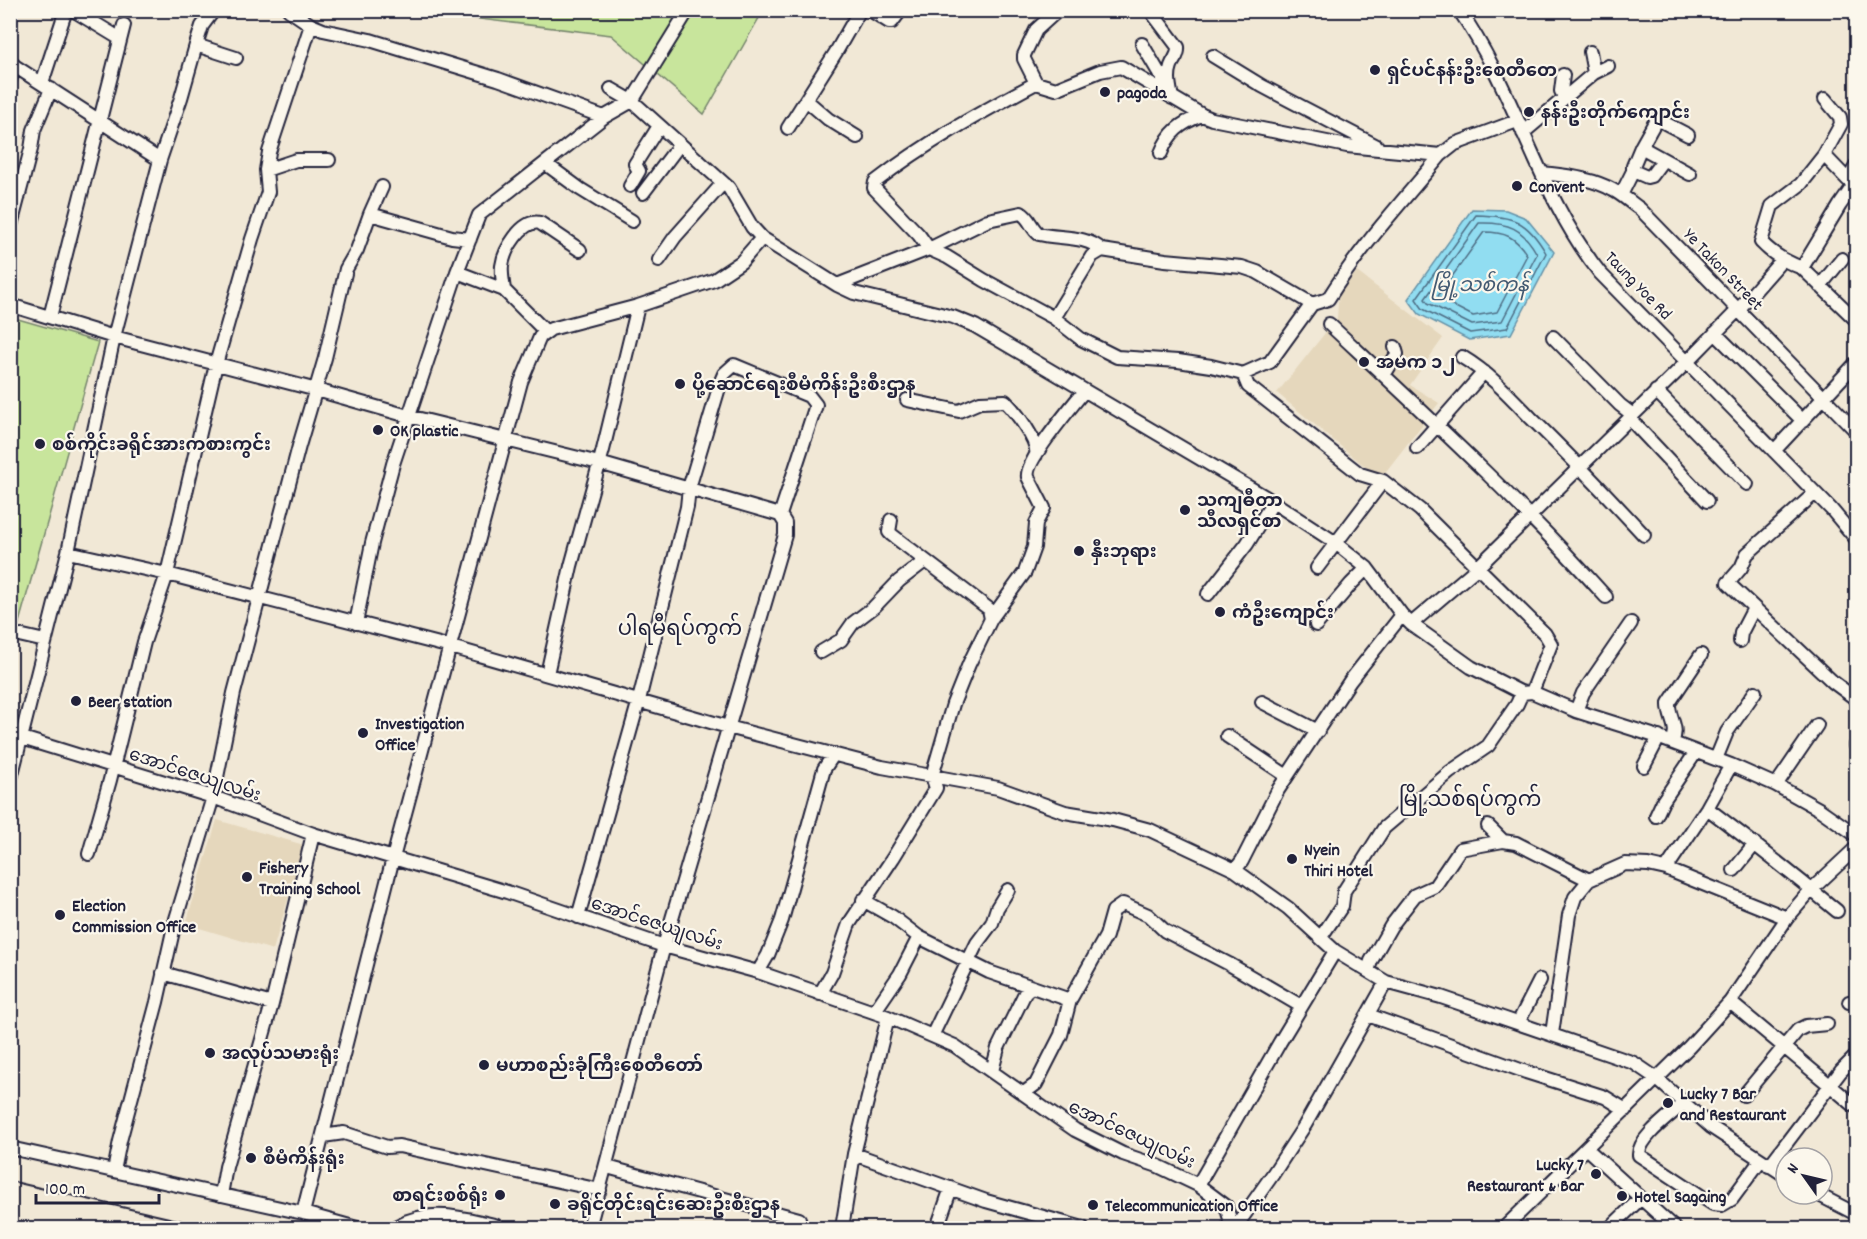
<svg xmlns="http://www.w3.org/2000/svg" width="1867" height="1239" font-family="Dekko,'Noto Sans Myanmar',sans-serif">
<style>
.built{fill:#e5d7bc}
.green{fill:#c8e59c;stroke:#75846c;stroke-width:1.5}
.water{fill:#91ddf1;stroke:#6592a8;stroke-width:1.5}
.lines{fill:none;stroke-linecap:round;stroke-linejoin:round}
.shore{stroke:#4e6d84;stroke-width:1.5}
.minor-casing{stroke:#22223b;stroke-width:16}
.highway-casing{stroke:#22223b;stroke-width:22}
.minor{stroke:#fbf7ec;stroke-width:12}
.highway{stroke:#fbf7ec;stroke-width:18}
.rail{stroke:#22223b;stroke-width:2}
.poi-dot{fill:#22223b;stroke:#fbf7ec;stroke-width:2}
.labels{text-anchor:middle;stroke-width:4.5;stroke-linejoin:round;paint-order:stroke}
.poi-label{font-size:18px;font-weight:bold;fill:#22223b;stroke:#fbf7ec;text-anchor:start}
.street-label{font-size:18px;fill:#22223b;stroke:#fbf7ec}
.water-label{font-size:20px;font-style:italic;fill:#435a72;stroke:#fbf7ec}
.quarter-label{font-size:21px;fill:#22223b;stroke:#fbf7ec}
</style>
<rect width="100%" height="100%" fill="#f1e8d6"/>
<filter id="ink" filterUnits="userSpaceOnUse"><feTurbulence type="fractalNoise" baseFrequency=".0167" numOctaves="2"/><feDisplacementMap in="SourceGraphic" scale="12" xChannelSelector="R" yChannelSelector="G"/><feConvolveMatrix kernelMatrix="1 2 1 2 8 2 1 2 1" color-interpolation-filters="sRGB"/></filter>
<g filter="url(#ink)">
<path class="built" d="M1357,272L1443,338L1410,385L1439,403L1380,479L1277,393L1337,318L1339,290Z
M217,820L304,845L273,950L186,924Z"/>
<path class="green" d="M426,11H763L704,114L611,35L430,13Z
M11,317L98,342L18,626L10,624Z"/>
<path class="water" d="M1472,209L1506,210L1526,218L1554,252L1511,334L1469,340L1419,314L1408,299Z"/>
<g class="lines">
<path class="shore" d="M1476,215C1513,216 1527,220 1546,253L1507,328L1470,333L1423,309L1416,299Z
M1479,223C1508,222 1523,228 1537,254L1502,321L1472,325L1428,303L1425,299Z
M1484,232C1505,232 1516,237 1527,255L1497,312L1473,316L1440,299L1438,296Z"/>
<g class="minor-casing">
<path id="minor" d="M73,10L119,38
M289,10L311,25L323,30L370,40L498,79L604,117
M870,10L889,22H892L901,10
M1150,10L1178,47C1179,56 1174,58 1171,66C1167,77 1170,87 1172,98
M1459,10C1516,91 1538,195 1600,273L1831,509L1856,539
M1142,44L1162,78L1170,88
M196,45L236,58
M1590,52L1594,73
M1213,56L1262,86L1377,146
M10,63L160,160
M1563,75L1561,91L1565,98
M10,80L14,65
M42,83L66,10
M1036,83L1024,59V55L1036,30L1058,10
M611,89L632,101L729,188L752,227L762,238
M1825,99L1840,117L1841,124L1824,155L1848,180L1856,181
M806,100L828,119L857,137
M788,128L836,52L860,10
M1523,133L1594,73L1608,66
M1641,147L1690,174
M1161,153C1169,132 1181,123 1202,115
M546,164L580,189L632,221
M266,170L296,160H329
M1633,171L1647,177L1651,176L1663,160
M1543,173C1566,176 1592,178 1613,190C1623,195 1631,203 1640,209L1856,431
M1848,180L1856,166
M1856,182L1840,205L1802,268L1856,320
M630,186L639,171L635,164L659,126
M643,193L680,144
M1621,195L1633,171V166L1641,147L1655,122L1658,119L1661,121L1688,135
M370,214L382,187
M10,229L31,149L34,130L51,89
M1102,250C1086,235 1060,239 1039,234C1031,228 1030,218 1021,213L988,220L929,249L919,235L874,188L875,182C925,143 980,113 1036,83L1056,89L1100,71L1121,67L1202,115L1212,119L1347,146L1441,155
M659,260L675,237L723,183
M1802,268C1786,262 1773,255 1761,242L1772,206L1801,184L1824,155
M457,272L504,290
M837,285L929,249L947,257L984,280L1054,318L1081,339L1117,357L1178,361L1211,366L1243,374L1270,362L1312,304L1328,299C1360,247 1402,202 1441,155L1455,144L1517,121
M1820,286L1842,259
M10,305L114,337L313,389L408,416L599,463L780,515L785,523V535L664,946L589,1228
M50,317L124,25
M1054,318L1092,256L1102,250L1165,260L1242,267L1257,272L1312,304
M1329,324C1424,413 1519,500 1606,597
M546,332L504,290C503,282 501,273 502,266C504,250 522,219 540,223L580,250
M1715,333L1803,421
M1553,337L1620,405L1633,415
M1462,357C1489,373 1510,396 1531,418C1570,456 1607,495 1644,535
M1243,374L1248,386L1360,474L1383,481L1420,510L1545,634L1551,644L1532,692
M1384,375L1397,354L1395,347
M1656,391L1747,484
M907,400L959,411L980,402L1005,401C1015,411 1039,441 1036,455
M1629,418L1707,501
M1417,448L1484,372
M1774,451L1856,363
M1815,493L1747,554L1741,568L1728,583L1833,682L1856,699
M891,520L889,532L892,535L989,609L991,619
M68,552L167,574L451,647L728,727L882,767L998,788L1065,812L1113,820L1150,830L1235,870L1288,908L1335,951L1386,982L1441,997L1634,1063L1656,1078L1711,1127L1786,1176
M1317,568L1383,481
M1208,594L1247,544L1273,502
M356,623L372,543L393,464L457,272L479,215L604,117L632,101L688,10
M1411,624L1478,567L1688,361L1739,309L1782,260
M1316,625L1351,584L1367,568
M10,633L45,641
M1740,641L1741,633L1754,608
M821,652L841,640L853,623L874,607L899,581L925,561
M547,674L571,566L603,450L638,306
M1262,702L1318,731
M1576,711L1583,693L1631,623
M1227,736L1287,776
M22,738L213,797L313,834L507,892L664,946L758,972L888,1017L955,1046L1075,1130L1123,1154L1158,1166L1198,1185L1226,1206L1230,1219L1229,1228
M1672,742C1680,727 1668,718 1669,703L1701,655
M1856,746V745
M1716,759L1727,732L1755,692
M1644,766L1659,737
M10,782L68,552L114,337L160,160L181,98L196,45L202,26L214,10
M1776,785L1817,725
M1707,808C1751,841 1794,875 1837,911
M1656,816L1663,801L1696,752
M1488,826L1503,841
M89,854L110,780L144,642L167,574L216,364L252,239L268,192L266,170L269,152L311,25
M1666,869L1707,808L1731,765
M1235,870L1242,861L1278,790L1350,681L1402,615
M1734,870L1755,844
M863,900L893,917L919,937L989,972L1070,1000
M578,917L639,700L687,507L689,488L721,381L724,374L734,365L809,396L816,405L780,515
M1321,937L1342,906L1344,891L1384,828L1450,772L1488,746L1517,704L1522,693
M1368,971L1371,961L1391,926L1415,895L1435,886L1460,849L1503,841L1516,843L1589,880L1625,864L1648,865L1666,869L1787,918
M758,972L768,955L782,920L824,769L834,754
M163,973L272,1004
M820,994L832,973L849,924L893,858L936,788L932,776L953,704L969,664L991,619L1025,572L1034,547L1036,523L1044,508L1028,477C1024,462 1073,405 1084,391
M1730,1002L1856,1107
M1849,1002L1856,1001
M874,1012L900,974L919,937
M1368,1015L1526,1072L1605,1097L1626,1110
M1518,1023L1540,980
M1552,1034L1569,915L1575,897L1589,880
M932,1036L977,943L992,923L997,908L1008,890
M992,1071L998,1048L1026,991L1032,987
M1024,1093L1036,1084L1061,1035L1070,1000L1106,936L1113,911L1123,904L1148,915L1165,931L1229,964L1301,1006
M1744,1095L1798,1030L1806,1026L1827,1024
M1684,1103C1671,1115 1638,1138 1639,1155L1713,1204L1722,1205L1732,1199L1760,1161
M323,1136L344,1133L387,1147L399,1146L600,1190
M10,1148L303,1213L357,1228
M1587,1149L1674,1228
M854,1154L986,1201L1083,1228
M1769,1166L1841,1071L1856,1056
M607,1167L799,1219L798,1228
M114,1171L120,1141L157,1002L175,922L213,797L234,693L299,446L325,358L346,269L357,250L370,214L452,237L470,239
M1198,1185L1280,1042L1335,951
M1817,1194L1856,1214
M221,1195L226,1167L272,1004L313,834
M303,1213L393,858L521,382L540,337L551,329L638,306L714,280L741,262L762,238L837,285L854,293L953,317L975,326L1267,498L1336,543L1367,568L1402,615L1411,624L1471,667L1522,693L1532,692L1576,711L1652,735L1731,765L1776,785L1819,809L1856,835
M842,1228L854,1154L888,1017
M937,1228L951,1188
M1235,1228L1273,1174L1305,1125L1386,982
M1504,1228L1689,1047L1730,1002L1787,918L1811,890L1856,848
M1610,1228L1641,1198"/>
</g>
<g class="highway-casing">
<path id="highway" d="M400,1228C428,1211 465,1221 494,1228"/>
</g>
<use href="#minor" class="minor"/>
<use href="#highway" class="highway"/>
<path class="rail" d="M10,1181L212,1228"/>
</g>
</g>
<g class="poi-dot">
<circle cx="1375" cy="70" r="6"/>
<circle cx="1105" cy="92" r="6"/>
<circle cx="1529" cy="112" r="6"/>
<circle cx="1517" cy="186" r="6"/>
<circle cx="1364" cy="362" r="6"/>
<circle cx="680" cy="384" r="6"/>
<circle cx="378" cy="430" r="6"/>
<circle cx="40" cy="444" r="6"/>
<circle cx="1185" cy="510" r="6"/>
<circle cx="1079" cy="551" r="6"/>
<circle cx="1220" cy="612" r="6"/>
<circle cx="76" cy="701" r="6"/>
<circle cx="363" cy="733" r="6"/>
<circle cx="1292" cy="859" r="6"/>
<circle cx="247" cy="877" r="6"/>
<circle cx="60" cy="915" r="6"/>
<circle cx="210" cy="1053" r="6"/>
<circle cx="484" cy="1065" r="6"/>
<circle cx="1668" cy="1103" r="6"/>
<circle cx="251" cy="1158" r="6"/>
<circle cx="1596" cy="1174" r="6"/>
<circle cx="500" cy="1195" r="6"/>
<circle cx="1622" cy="1196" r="6"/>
<circle cx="555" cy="1204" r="6"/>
<circle cx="1093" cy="1205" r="6"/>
</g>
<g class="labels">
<g class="poi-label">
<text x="1387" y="76">ရှင်ပင်နန်းဦးစေတီတေ</text>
<text x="1117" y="98">pagoda</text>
<text x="1541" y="118">နန်းဦးတိုက်ကျောင်း</text>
<text x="1529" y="192">Convent</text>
<text x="1376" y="368">အမက ၁၂</text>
<text x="692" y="390">ပို့ဆောင်ရေးစီမံကိန်းဦးစီးဌာန</text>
<text x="390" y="436">OK plastic</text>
<text x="52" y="450">စစ်ကိုင်းခရိုင်အားကစားကွင်း</text>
<text x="1197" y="506">သကျဓီတာ<tspan x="1197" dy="21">သီလရှင်စာ</tspan></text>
<text x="1091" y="557">နှီးဘုရား</text>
<text x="1232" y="618">ကံဦးကျောင်း</text>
<text x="88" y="707">Beer station</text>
<text x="375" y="729">Investigation<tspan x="375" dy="21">Office</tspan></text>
<text x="1304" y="855">Nyein<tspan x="1304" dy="21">Thiri Hotel</tspan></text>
<text x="259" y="873">Fishery<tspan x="259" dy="21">Training School</tspan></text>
<text x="72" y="911">Election<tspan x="72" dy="21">Commission Office</tspan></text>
<text x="222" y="1059">အလုပ်သမားရုံး</text>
<text x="496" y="1071">မဟာစည်းခုံကြီးစေတီတော်</text>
<text x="1680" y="1099">Lucky 7 Bar<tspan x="1680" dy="21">and Restaurant</tspan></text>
<text x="263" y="1164">စီမံကိန်းရုံး‌</text>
<text x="1584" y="1170" text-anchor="end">Lucky 7<tspan x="1584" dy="21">Restaurant &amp; Bar</tspan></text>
<text x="488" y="1201" text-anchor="end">စာရင်းစစ်ရုံး</text>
<text x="1634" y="1202">Hotel Sagaing</text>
<text x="567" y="1210">ခရိုင်တိုင်းရင်းဆေးဦးစီးဌာန</text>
<text x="1105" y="1211">Telecommunication Office</text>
</g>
<g class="street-label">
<text transform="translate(1724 269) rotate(46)" y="6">Ye Takon Street</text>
<text transform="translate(1639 285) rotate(46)" y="6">Taung Yoe Rd</text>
<text transform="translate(195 774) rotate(18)" y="6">အောင်ဇေယျလမ်း</text>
<text transform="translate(657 923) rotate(18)" y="6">အောင်ဇေယျလမ်း</text>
<text transform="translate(1132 1134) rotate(25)" y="6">အောင်ဇေယျလမ်း</text>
</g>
<g class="water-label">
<text x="1480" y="291">မြို့သစ်ကန်</text>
</g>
<g class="quarter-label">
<text x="680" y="635">ပါရမီရပ်ကွက်</text>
<text x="1470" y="806">မြို့သစ်ရပ်ကွက်</text>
</g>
</g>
<rect width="1867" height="1239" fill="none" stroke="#fbf7ec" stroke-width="36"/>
<rect x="18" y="18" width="1831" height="1203" fill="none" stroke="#22223b" stroke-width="2" filter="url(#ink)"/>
<g transform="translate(1804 1176) rotate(304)"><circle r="28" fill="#fbf7ec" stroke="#a4a2a5" stroke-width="1.5"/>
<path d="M0-4.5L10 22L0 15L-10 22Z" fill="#22223b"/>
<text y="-9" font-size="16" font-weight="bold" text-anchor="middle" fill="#22223b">N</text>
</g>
<path d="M36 1194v9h123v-9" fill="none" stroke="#22223b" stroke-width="3"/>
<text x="45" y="1194" font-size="18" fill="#22223b" stroke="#fbf7ec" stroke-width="4.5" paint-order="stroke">100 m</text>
</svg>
